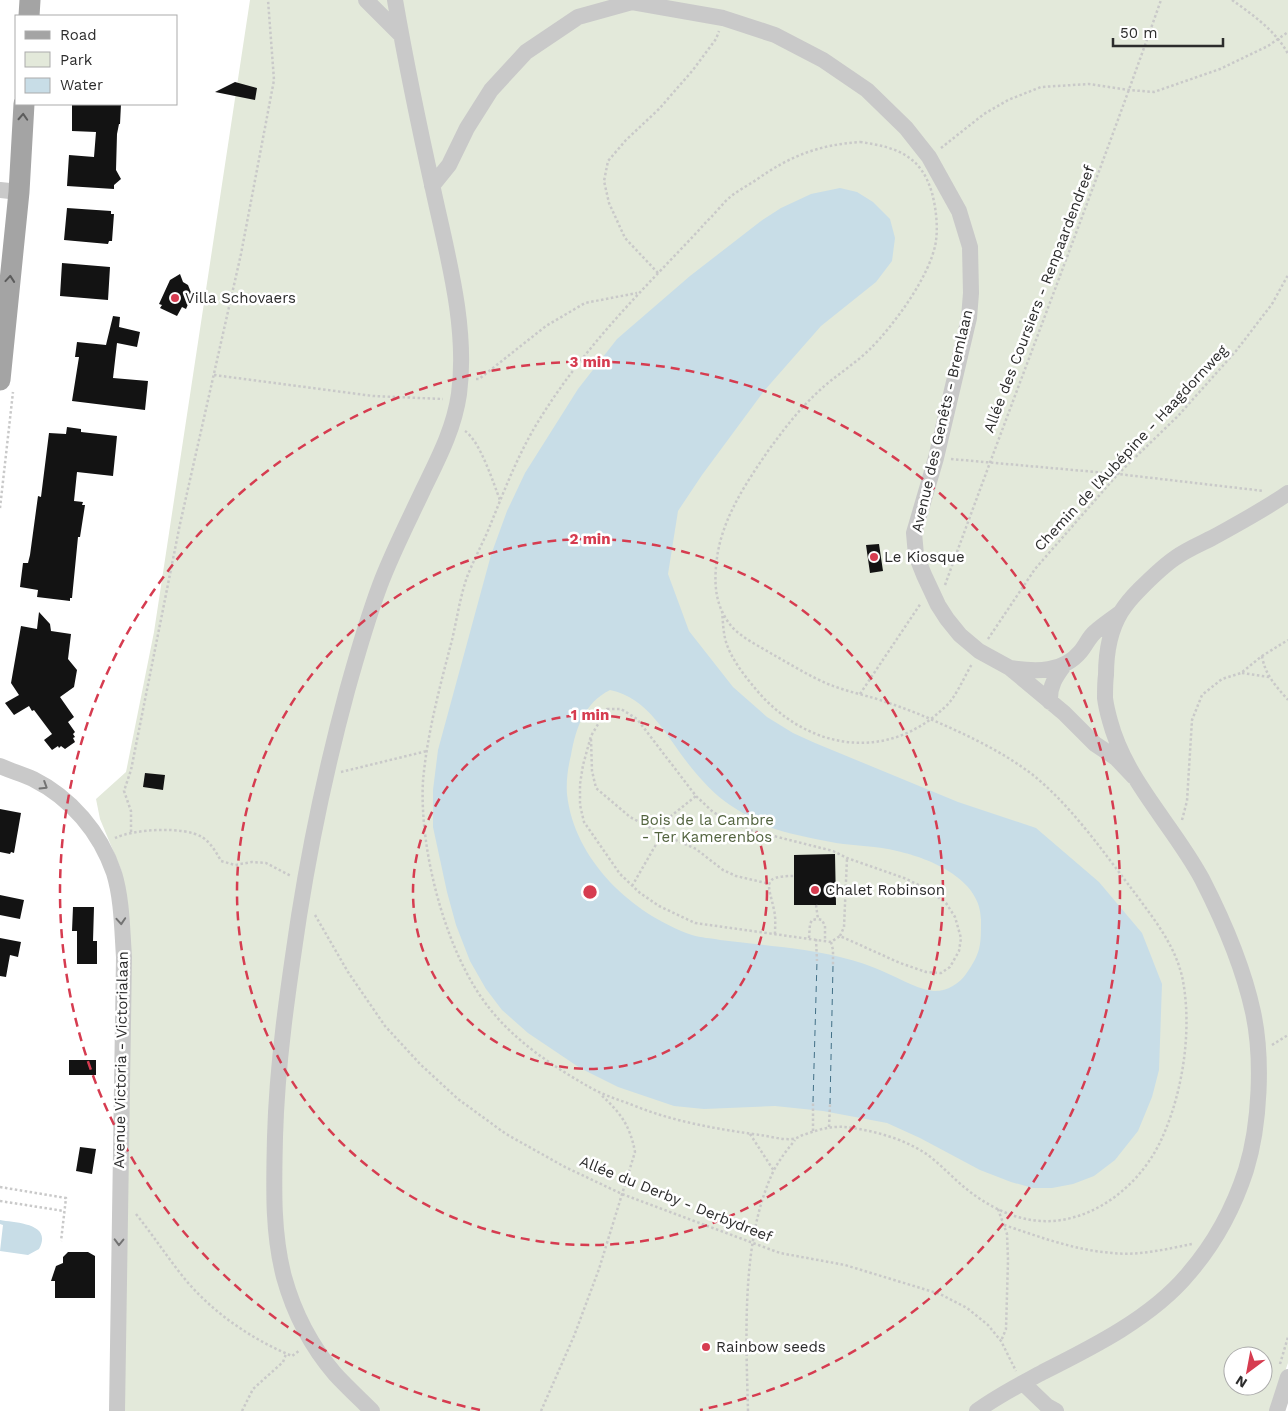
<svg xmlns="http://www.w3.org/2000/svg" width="1288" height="1411" font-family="'Work Sans',sans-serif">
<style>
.green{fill:#e3e9da;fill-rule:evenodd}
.water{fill:#c8dde7;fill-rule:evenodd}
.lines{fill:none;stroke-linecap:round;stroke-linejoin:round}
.ferry{stroke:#427087;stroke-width:1;stroke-dasharray:6 5;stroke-linecap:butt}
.building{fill:#131313}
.path{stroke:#c9c9c9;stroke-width:2.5;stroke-dasharray:2.5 2.5;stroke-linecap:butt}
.minor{stroke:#c9c9c9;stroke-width:16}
.major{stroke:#a4a4a4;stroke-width:21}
.oneway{stroke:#5c5c5c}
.oneway2{stroke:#737373}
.ring{fill:none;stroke:#d63c50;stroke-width:2.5;stroke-dasharray:9 6}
.poi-dot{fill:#d63c50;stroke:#fff;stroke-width:2}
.labels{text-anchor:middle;stroke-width:5;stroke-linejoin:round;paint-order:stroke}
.poi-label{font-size:15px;fill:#2c2c2c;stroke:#fff;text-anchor:start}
.street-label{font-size:15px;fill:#2c2c2c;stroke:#fff}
.park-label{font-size:15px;fill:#52633e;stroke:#fff}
.centre{fill:#d63c50;stroke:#fff;stroke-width:2.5}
.ring-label{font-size:15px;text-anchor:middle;font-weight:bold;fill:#d63c50;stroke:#fff;stroke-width:5;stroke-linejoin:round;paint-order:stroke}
</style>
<rect width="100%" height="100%" fill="#fff"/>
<path class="green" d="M250,0H1288V1363L1271,1411H121L122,872L100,819L96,799L126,772L154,632ZM1233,1356H1263V1386H1233Z"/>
<path class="water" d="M840,188L857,192L873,202L890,219L895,238L892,261L876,282L821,326L764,391L702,475L678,511L668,574L689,631L733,687L767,717L793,733L815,743L958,802L1036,828L1099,882L1142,933L1162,984L1159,1070L1152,1097L1138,1131L1115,1160L1094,1176L1073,1184L1052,1188H1033L1011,1182L980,1170L920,1138L887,1123L823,1111L775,1106L704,1109L674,1106L618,1087L580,1068L528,1033L502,1010L486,989L470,961L456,925L447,892L433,827V790L438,750L491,555L507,511L525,473L578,389L617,339L690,276L761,221L781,208L811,194ZM610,690C649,698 667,737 690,766C701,780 715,795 730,805C744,814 760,824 775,829C794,835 816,839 836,843C856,846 877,846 897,851C932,859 982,880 981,921C981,945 981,953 966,974C959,984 946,992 933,991C913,988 894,975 875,968C845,956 814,951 782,947C761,945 741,942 720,940C711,938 701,938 692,935C632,914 574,860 567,794C566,781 568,767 571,755C576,728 584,703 610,690Z
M0,1220C16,1223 53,1223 39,1249L28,1255L0,1251L3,1225L0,1224Z"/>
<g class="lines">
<path class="ferry" d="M813,1102L817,961
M830,1104L833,966"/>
</g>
<path class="building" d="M235,82L257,88L255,100L215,92Z
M72,104H121L120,124H119L117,134L116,170L121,179L114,185V189L67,186L69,155L94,157L96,132L72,131Z
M67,208L111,211V214H114L112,241H109L108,244L64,240Z
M62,263L110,267L108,300L60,296Z
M180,274L183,282L188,285L192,295L186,309L182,307L177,316L160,308L162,305L159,304L170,280Z
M113,316L120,317L119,327L140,332L137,347L117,343L113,378L148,381L145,410L72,401L79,357H75L77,342L106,345Z
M67,427L81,429V432L117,436L113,476L77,472L74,501L83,502L82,505H85L80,537H78L72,598H70V601L37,597L38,590L20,587L23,563H28L30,555L38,496L41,497L49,433L66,434Z
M879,544L883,571L870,573L866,545Z
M39,612L50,624L51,631L71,634L68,659L77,670L74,687L60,697L74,717L68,722L75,732L73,734L75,737L73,738L75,742L65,749L61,746L59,748L58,746L52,750L44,740L52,734L34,710L32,711L29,706L14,715L5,703L19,695L11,683L21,626L37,629Z
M145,773L165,775L163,790L143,787Z
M0,809L21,813L14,853L11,852L10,854L0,852Z
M835,854L836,905H794V855Z
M0,895L24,900L20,919L0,915Z
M73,907H94L93,941H97V964H77V931H72Z
M0,938L21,942L18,957L10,955L6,977L0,976Z
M69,1060H96V1075H69Z
M80,1147L96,1149L92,1174L76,1171Z
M68,1252H88L95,1256V1298H55V1281H51L56,1266L63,1263V1257Z"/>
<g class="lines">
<path class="path" d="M1232,0C1253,15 1276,31 1288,54
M860,142C896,147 921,155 932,193C936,208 938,226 936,241C931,275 894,325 870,349C855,364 836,375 820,390C800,408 784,429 768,451C744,486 719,523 716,567C714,589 717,609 732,627C742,638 759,646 772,654C790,664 809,676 828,684C843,690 859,694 874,698C895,705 915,712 935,721C969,736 1003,752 1033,775C1070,805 1099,846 1128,884C1150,914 1176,944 1183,981C1192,1030 1183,1092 1162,1138C1143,1181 1100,1218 1052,1221C1019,1223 988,1207 964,1187C952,1177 941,1165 928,1155C906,1140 879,1132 853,1128C836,1125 823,1128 806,1134C801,1135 797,1139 792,1139C781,1140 770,1136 760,1135C717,1129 675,1122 635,1106C620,1100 605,1096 591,1088C554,1067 516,1042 490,1009C446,955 419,850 423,781C427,734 440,686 452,640C457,619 460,597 467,577C473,562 480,548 487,533C503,494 518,453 541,417C576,361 618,315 663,268C678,252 693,237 707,221C712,217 724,202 729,198C737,191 747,186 756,180C790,156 818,145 860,142Z
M941,148L984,114L1008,100L1041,87L1089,84L1129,90L1154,92L1220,69L1268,46L1288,32
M658,273L625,238L609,203L604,181L608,161L626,140L659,109L693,70L716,39L719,31
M214,375L373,396L443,399
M476,379H479L546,326L585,303L637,293
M465,431C480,441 493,482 500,500
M951,459L1118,474L1264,491
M0,508L13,392
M945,585C1016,389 1092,196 1161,0
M722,611C723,621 723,632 726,642C731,658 743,674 754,687C804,749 886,765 946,706C956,697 964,677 972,664
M988,639L1035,569L1118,474L1178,416L1236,351L1272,304L1288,275
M1262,656C1265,675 1276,686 1288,700
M1242,673L1269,677
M860,694L921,603
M607,709H621L637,719L696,796L713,812L733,823L750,830L833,851L847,858L904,878L925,888L946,903L955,917L961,938L959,951L950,967L941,973L926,972L900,963L840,936L831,942L695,923L659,906L640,893L620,874L584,822L580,805V784L583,765L591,736Z
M591,739L592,771L596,788L630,817L662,834L696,849L723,870L736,876L770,884
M341,772L427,751
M1182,820L1187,801L1192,720L1202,695L1222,679L1241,673L1262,656L1288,640
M131,832V811L124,791L131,770L180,524L241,254L274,80L268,0
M115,838C134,829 184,826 202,837C211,843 216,852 221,861L235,865L252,862L266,863L291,876
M632,886L662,834L666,820L696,796
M816,905L818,919L822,920L825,926V940
M315,915L348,972L385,1026L420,1064L458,1099L506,1134L565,1167L622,1194L753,1243L780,1253L845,1265L940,1294L967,1308L988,1325L1001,1341L1016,1371
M775,934C775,926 776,918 774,910C769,885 760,876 794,876
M840,936L844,927L847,858
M809,938L810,924L812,920L818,919
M816,939L817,961
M831,942L833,950V966
M1272,1045L1288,1035
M829,1127L830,1104
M813,1131V1102
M750,1134L774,1171
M0,1187L66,1198L61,1241
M0,1201L64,1211
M998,1209L1007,1234L1008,1260L1006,1329L1001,1341
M136,1214C153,1235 167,1257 184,1278C212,1312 251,1339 292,1356L300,1350
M1004,1225C1040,1237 1074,1250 1112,1253C1138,1256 1167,1249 1192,1244
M1280,1364L1288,1337
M242,1411L253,1389L283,1362L286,1354
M541,1411L574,1336L599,1269L635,1152C630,1125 620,1112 600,1094
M748,1411C746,1337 741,1240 773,1172C779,1160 787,1150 795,1140"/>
<path class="minor" d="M366,0L401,35
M432,186L449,165L467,128L491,90L526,52L578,17L632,2L723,18L775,35L823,60L867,90L906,128L929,157L959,211L970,247L971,293L969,318L936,458L914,533L916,555L924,575L938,605L947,619L960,635L979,651L1010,668L1064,713L1095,744L1116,758L1134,777
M0,190L19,192
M1010,668C1036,672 1063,673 1081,651C1086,645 1089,637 1095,632C1103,625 1112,619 1120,613
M1050,702C1049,686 1056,676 1065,664
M0,766C11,771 22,774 33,779C71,798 100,832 114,873C122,899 122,929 124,957L117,1411
M1023,1383L1047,1406L1056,1411
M372,1411C360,1399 347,1387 335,1374C311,1346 294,1313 284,1277C272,1231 274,1184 275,1137C277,1063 288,989 299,916C311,840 327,765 347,691C357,655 367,620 380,585C392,553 408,522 423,490C438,459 454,429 459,394C468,327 447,254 433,189C419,126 406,63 395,0
M977,1411C997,1396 1021,1384 1043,1372C1093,1347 1153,1317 1189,1273C1214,1244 1234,1207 1246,1170C1260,1125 1263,1058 1253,1012C1243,966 1223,920 1202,879C1173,825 1126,781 1110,721C1108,714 1106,706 1105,698C1105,690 1105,682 1106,675C1106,654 1110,630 1121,612C1126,604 1133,596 1140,589C1151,578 1162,567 1175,558C1186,550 1200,544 1212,538C1237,524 1264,510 1288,493
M1277,1411L1288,1377"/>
<path class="major" d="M29,16L30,0
M0,380L19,192L24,104"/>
</g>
<defs><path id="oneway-chevron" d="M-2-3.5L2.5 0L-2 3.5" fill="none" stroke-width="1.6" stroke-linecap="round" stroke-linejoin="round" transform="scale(1.25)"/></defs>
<g class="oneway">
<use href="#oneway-chevron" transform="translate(23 117) rotate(-87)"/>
<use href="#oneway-chevron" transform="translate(10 279) rotate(-85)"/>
</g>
<g class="oneway2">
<use href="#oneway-chevron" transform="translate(44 786) rotate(32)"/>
<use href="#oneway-chevron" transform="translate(121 921) rotate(86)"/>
<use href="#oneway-chevron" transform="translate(119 1242) rotate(91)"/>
</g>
<g class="ring">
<circle cx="590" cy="892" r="177"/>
<circle cx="590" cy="892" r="353"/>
<path d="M480 1410A530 530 0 1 1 700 1410"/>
</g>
<g class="poi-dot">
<circle cx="175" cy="298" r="5"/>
<circle cx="874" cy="557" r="5"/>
<circle cx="815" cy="890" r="5"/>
<circle cx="706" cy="1347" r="5"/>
</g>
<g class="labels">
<g class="poi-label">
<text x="185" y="303">Villa Schovaers</text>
<text x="884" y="562">Le Kiosque</text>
<text x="825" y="895">Chalet Robinson</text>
<text x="716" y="1352">Rainbow seeds</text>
</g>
<g class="street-label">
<text transform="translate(1039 299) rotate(-69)" y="5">Allée des Coursiers - Renpaardendreef</text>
<text transform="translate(942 421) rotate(-77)" y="5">Avenue des Genêts - Bremlaan</text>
<text transform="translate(1131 448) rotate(-47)" y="5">Chemin de l'Aubépine - Haagdornweg</text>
<text transform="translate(121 1060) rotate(-89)" y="5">Avenue Victoria - Victorialaan</text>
<text transform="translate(676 1199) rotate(22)" y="5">Allée du Derby - Derbydreef</text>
</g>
<g class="park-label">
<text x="707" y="825">Bois de la Cambre<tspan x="707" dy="17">- Ter Kamerenbos</tspan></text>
</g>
</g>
<circle cx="590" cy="892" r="8" class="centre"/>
<g class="ring-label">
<text x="590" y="367">3 min</text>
<text x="590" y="544">2 min</text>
<text x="590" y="720">1 min</text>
</g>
<rect x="15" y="15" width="162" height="90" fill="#ffffff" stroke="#ababab"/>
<rect x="25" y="31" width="25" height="8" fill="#a4a4a4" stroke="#ababab"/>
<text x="60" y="40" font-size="15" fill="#2c2c2c">Road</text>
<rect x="25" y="52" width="25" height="15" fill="#e3e9da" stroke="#ababab"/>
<text x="60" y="65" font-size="15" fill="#2c2c2c">Park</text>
<rect x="25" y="78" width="25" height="15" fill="#c8dde7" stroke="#ababab"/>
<text x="60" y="90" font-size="15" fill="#2c2c2c">Water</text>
<g transform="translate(1248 1371) rotate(212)"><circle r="24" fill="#ffffff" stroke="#ababab"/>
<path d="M0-4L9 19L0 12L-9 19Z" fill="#d63c50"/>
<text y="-8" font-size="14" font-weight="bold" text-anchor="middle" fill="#2c2c2c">N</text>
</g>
<path d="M1113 38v8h110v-8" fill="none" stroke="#2c2c2c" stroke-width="2.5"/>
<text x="1120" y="38" font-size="15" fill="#2c2c2c" stroke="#ffffff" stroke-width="4" paint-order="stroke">50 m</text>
</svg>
